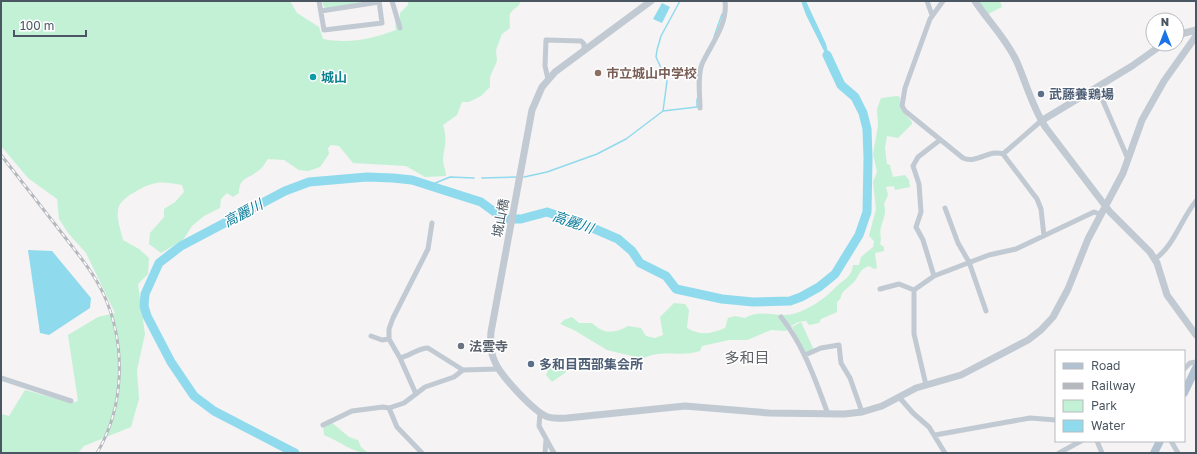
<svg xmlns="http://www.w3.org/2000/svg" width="1197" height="454" font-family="'Golos Text','Noto Sans JP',sans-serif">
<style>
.green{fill:#c3f1d5}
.water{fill:#90daee}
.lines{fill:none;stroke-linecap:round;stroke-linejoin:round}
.stream{stroke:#90daee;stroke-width:1.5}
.river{stroke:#90daee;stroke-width:9}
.minor{stroke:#c1cad2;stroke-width:5}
.tertiary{stroke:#c1cad2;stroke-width:7}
.primary{stroke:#b3c2d1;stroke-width:8}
.rail-casing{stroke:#b5b8bd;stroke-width:3}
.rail{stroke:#fff;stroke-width:1.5;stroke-dasharray:4.5;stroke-linecap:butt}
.education-dot{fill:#8d6e63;stroke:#fff;stroke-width:1.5}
.culture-dot{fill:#0f9aa8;stroke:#fff;stroke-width:1.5}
.service-dot{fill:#5c6f8a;stroke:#fff;stroke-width:1.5}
.worship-dot{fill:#6b7280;stroke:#fff;stroke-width:1.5}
.labels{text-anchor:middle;stroke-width:3;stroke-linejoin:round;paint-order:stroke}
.education-label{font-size:13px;font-weight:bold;fill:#785e54;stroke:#fff;text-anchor:start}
.culture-label{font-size:13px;font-weight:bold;fill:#0d838f;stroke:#fff;text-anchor:start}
.service-label{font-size:13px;font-weight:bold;fill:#4e5e75;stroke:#fff;text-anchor:start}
.street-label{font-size:13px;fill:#4a5661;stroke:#fff}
.worship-label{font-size:13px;font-weight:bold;fill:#5b616d;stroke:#fff;text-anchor:start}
.water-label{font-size:14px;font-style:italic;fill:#0c7c9b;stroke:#fff}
.quarter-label{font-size:15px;fill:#5f6368;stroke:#fff}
</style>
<rect width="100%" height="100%" fill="#f5f3f3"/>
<path class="green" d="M1,1H290L297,13L319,27L323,39C349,44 372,39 396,30L395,22L400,19V13L408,5V1H519L520,4C509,15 509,9 510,28L502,34L496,50L497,61L490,77V87L481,96L469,102H462L457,115L443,125C448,140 444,146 443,160C443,165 446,170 446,176L425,177L406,166L353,163L339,146L331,145L328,148L329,154L320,167L308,171L299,170L284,160L268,159C265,163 262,169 258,171C247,179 239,178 239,193L233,197L227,193L221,199L220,208L204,216L192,226L183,240L161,253L149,244L150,233L164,217V209L175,202L184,192L182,185C161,181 153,181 135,192C129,195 122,200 119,206C115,217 121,230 123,240L139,249L149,258L148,274L138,284L145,334L137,370L139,399L131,427L84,446L78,453H1V414L9,416L25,390L72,403L78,401L68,335L98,317L115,313L86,253L68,233L59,219L57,199L28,178L1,146Z
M322,1H371L325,9Z
M978,1H1000L1002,7L988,14Z
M897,96L900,97V108L912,122V124L898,138L887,136L885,148L887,164L890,165L893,177L905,175L909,180L910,187L895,190L894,186L886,187L888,195L884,204C887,213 883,219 881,227C879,233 882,238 880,244L884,247V251L875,253L877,268L874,269L869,266C858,270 860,275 854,282C851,285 847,288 844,291C840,295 842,299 837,302V312L821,319L819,323L809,325L806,321C797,321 792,325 786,331L771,330L747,340H729L702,346L700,351C680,358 656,347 638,362L633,360L632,356L607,350L574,330L560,324L564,320L572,317L579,323H592C603,334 614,334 628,326L641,328L646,336L655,338L663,335L660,317L674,303L685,304L689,310L687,328C701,336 710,334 725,328L728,318L735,316L745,318C762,308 775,318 793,314C811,309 824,299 837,286C844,279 852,277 853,265H859L861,257L873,247L874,241L869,236L876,209L873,182L877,172L873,154L878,126L877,109L881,98Z
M801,322L814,350L806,354L792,327Z
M553,360L565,363L569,370L552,382L546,375Z
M331,422L349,437L358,440L361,447L368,453C353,453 339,441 324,435L323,426Z"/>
<path class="water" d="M801,1H806L826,44L831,65L806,15Z
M662,3L670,7L662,23L653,19Z
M28,250L52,251L91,298L90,308L49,335L40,333Z"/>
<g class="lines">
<path class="stream" d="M714,37L722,14
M663,111L667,81L656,57L657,50L661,36L680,1
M524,177L547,172L597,154L626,139L663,111L697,107V99
M482,178L516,177
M428,186L450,177L474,178"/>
<path class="river" d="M295,453L214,411L194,396L171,362L147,316L144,306L145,294L159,263L181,246L285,191L309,182L367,177L393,178L412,180L481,202L504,219H521L547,212L588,226L618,239L632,251L640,263L666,276L676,289L722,299L753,302L790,301L801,297L819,287L835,274L859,235L867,212L868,158L867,129L863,113L855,97L841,85L827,55"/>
<path class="minor" d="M319,1L324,30L382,23L379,1
M392,1L400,28
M927,1L932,15
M943,1L930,19L905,88L902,106L905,111L963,158C977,164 989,149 1003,154L1037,199L1041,209L1044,236
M321,11L379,2
M548,79L545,66L546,40L581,41L584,44V51
M1097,87L1128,159
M700,108C700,94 697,77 702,64C711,44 728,25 725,1
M1003,154L1041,121
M945,208L958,243L969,262L986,311
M1155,259C1174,246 1181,219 1196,201
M934,276L923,240L916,227L921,212L919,184L913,166L918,157L940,140
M880,289L899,284L914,290
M781,317C804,346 815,379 828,414
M371,336L382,340L389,339L400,358L416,394
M389,339V329L393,318L428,249L432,223
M805,355L821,348L839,345L841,363L850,378L862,412
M400,358C410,356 418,348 428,348L463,370L498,369
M1184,369L1190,363L1196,362
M1,378L71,401
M926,385L914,334V290L934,276L989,255L1016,249L1094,212L1100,214
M899,397L913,413L929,427L945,453
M389,408L397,427L422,453
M540,413L539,426L554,453
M323,425L352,411L383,407L389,408L404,403L425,387L454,377L463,370
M935,435L1030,418L1056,420
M1097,441L1102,453
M1171,441L1178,453
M545,453L546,440
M1059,453L1081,441"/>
<path class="tertiary" d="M651,1L555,72L542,87L532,110L491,332C490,343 490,352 495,362C500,375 535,413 548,417C554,419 560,418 567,418L685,406L769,413L844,414L862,412L882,406L916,388L961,375L1028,340L1041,330L1053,317L1068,289L1088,239L1123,173L1142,120L1164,81L1196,36
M975,1C988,21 1005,37 1016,60C1026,82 1032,107 1046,128L1110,212L1150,252L1157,263L1167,295L1196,335
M1177,35L1196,30
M1041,121L1132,66L1163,44"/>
<path class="primary" d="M1184,393L1196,368
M1154,453L1160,441"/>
<g class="rail-casing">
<path id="rail" d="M1,155C21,181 41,206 61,232C76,252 93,271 104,295C126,344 125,406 97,453"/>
</g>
<use href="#rail" class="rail"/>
</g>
<circle class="education-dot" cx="598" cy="73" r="4"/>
<circle class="culture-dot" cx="313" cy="77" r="4"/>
<g class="service-dot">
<circle cx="1041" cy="94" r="4"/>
<circle cx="531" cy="364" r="4"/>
</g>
<circle class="worship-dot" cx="461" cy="346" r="4"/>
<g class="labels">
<g class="education-label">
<text x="606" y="78">市立城山中学校</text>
</g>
<g class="culture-label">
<text x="321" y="82">城山</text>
</g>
<g class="service-label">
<text x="1049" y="99">武藤養鶏場</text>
<text x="539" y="369">多和目西部集会所</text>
</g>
<g class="street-label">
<text transform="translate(500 218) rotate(-79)" y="5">城山橋</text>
</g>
<g class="worship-label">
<text x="469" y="351">法雲寺</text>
</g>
<g class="water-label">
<text transform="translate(243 213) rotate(-28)" y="5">高麗川</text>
<text transform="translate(573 222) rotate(19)" y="5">高麗川</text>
</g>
<g class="quarter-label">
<text x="747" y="363">多和目</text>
</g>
</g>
<rect width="1197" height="454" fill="none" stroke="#4a5661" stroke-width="4"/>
<rect x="1055" y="350" width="130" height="92" fill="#ffffff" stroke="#b7bbc0"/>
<rect x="1063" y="363" width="20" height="6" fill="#b3c2d1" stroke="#b7bbc0"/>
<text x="1091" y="370" font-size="12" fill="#4a5661">Road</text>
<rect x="1063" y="383" width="20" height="6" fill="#b5b8bd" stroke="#b7bbc0"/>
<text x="1091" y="390" font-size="12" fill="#4a5661">Railway</text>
<rect x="1063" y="400" width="20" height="12" fill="#c3f1d5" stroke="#b7bbc0"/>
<text x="1091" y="410" font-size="12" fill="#4a5661">Park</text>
<rect x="1063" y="420" width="20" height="12" fill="#90daee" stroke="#b7bbc0"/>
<text x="1091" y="430" font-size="12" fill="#4a5661">Water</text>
<g transform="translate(1165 32)"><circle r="19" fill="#ffffff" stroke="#b7bbc0"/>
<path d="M0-3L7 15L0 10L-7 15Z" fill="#1a73e8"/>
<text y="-6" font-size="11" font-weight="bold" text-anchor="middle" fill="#4a5661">N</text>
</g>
<path d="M14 30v6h72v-6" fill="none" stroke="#4a5661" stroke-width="2"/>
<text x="20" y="30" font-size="12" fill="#4a5661" stroke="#ffffff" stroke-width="3" paint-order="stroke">100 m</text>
</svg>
